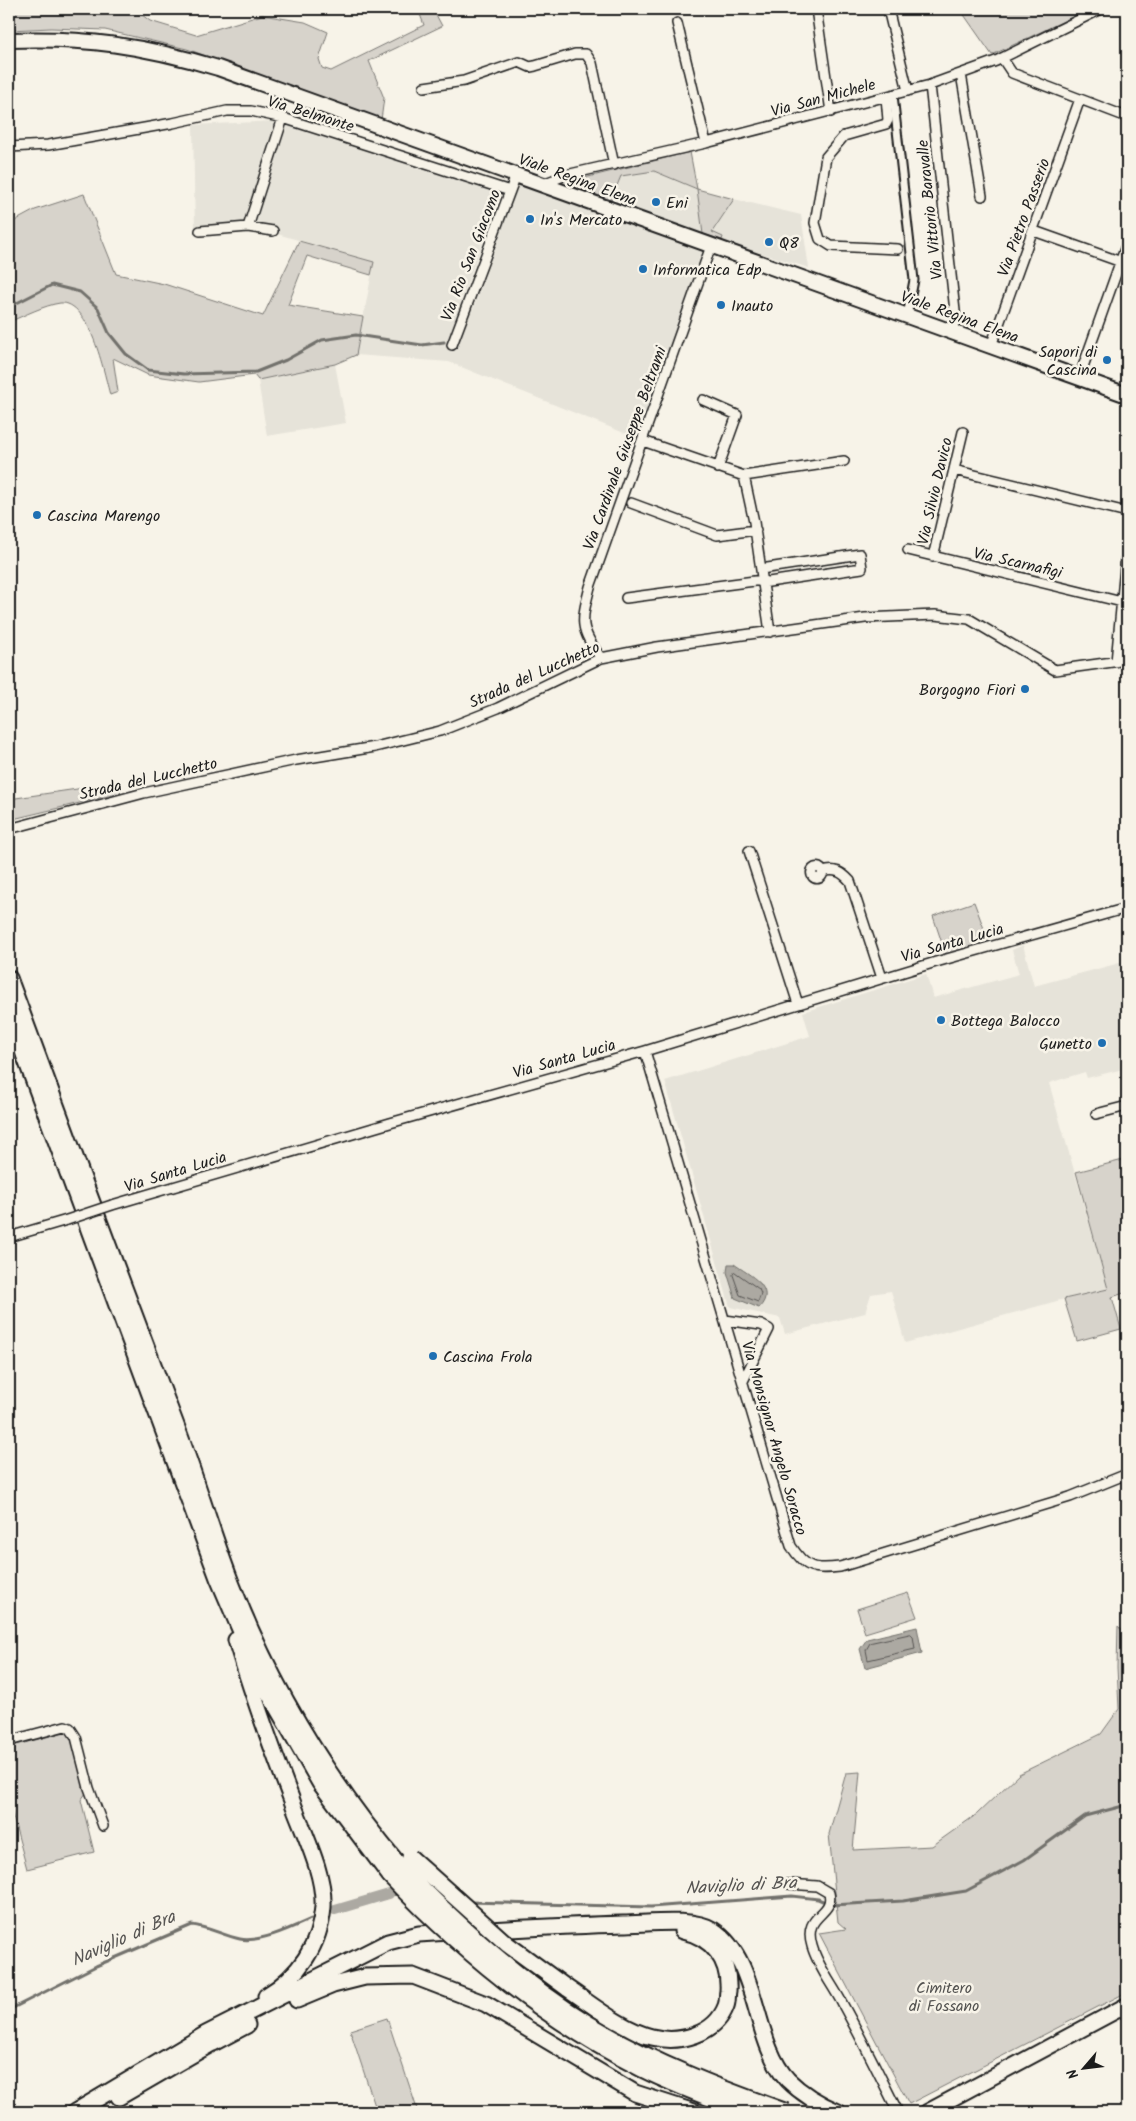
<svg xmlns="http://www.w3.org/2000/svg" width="1136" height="2121" font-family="Kalam,sans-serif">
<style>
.built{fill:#e6e3d9}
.green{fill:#d7d3cb;stroke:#7a7874}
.water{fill:#aca9a2;stroke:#72716c}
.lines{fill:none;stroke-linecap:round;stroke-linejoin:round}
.shore{stroke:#565452;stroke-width:1}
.stream{stroke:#72716c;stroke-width:3}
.canal{stroke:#aca9a2;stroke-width:10}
.pedestrian-casing{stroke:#1c1c1c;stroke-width:11}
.minor-casing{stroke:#1c1c1c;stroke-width:12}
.secondary-casing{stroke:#1c1c1c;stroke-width:18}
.trunk-casing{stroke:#1c1c1c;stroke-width:19}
.pedestrian{stroke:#f7f3e8;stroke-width:7}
.minor{stroke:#f7f3e8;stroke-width:9}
.secondary{stroke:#f7f3e8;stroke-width:14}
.trunk{stroke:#f7f3e8;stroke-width:15}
.minor-bridge-casing{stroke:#1c1c1c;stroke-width:12;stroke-linecap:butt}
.trunk-bridge-casing{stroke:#1c1c1c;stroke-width:19;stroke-linecap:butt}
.minor-bridge{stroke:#f7f3e8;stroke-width:9}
.trunk-bridge{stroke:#f7f3e8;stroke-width:15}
.poi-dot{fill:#1f6fb2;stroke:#f7f3e8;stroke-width:2}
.labels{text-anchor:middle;stroke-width:5;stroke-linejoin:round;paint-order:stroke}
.street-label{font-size:16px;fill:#1c1c1c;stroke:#f7f3e8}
.poi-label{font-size:16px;fill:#1c1c1c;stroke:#f7f3e8;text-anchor:start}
.park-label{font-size:16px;fill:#545351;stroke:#f7f3e8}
.water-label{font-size:18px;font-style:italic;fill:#565452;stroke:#f7f3e8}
</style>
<rect width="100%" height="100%" fill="#f7f3e8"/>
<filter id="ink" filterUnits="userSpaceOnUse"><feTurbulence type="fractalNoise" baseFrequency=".02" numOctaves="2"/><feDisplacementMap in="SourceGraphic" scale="10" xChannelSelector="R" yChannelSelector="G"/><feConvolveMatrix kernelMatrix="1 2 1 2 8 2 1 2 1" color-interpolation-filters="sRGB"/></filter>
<g filter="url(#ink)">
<path class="built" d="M276,121L502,190L460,303L473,309L519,182L702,251L639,439L449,362L356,355L374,262L260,229L195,233L193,125Z
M654,171L697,189L703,234L611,200L621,176Z
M734,199L801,215L809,268L722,241L723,237L712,233Z
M335,364L346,423L267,436L258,380Z
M1023,945L1034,986L1127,961V1068L1087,1078L1085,1072L1049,1083L1108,1289L1064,1299L905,1343L891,1291L871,1294L865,1313L785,1334L780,1318L730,1307L665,1081L810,1036L803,1012L926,974L933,998L1019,974L1012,950Z"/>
<path class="green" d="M10,9H138L137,11L150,21L196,35L262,15L305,22L328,32L319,59L322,68L331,71L424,25L418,9H433L442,26L369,61L384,98L381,120L187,49L105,30L51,28L9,30Z
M960,9H1089L992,55Z
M690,152L697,189L734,199L712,232L723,237L722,240L703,234L697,189L654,171L621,176L611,200L569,185L572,181Z
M84,194L116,274L164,284L263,316L299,241L374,262L371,275L307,256L288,305L363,317L356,355L335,364L258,380L254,375L199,382L148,375L113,358L118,392L110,395C104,373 90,300 60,303C45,305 23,316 9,322V224L35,210Z
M118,783L121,793L9,820V799Z
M974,902L989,942L946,955L933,916Z
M1127,1159V1292L1112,1297L1121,1329L1077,1341L1064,1299L1108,1289L1076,1172Z
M908,1593L917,1617L865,1633L857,1609Z
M1118,1626L1127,1636V1992L909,2104L819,1933L846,1929L838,1922L829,1834L846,1773L860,1772L853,1850L932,1846L977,1814L1019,1774L1101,1734L1119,1709L1117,1667Z
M69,1731L85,1787L86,1793L81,1800L94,1852L27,1869L9,1802V1747Z
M387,2018L418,2112H377L350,2030Z"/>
<path class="water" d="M728,1264H734C749,1275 778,1288 759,1308L735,1298L727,1272Z
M917,1627L922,1653L865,1668L860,1649L867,1639Z"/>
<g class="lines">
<path class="shore" d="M735,1272L759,1289L761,1294L758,1302L740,1295L733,1275Z
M911,1634L913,1636L915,1649L868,1660L866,1650L870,1643Z"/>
<path class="stream" d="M9,307L52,285L80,292L98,308L109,333L126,354L148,370L184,374L256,372L286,360L322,340L356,335L422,345L444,342
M389,1894L401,1895
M469,1902L651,1907L792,1896L818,1899L832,1905L903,1901L966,1891L1024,1860L1085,1816L1127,1805
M9,2010L96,1966L192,1925C209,1927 224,1936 240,1939C260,1943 293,1927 311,1919"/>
<path class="canal" d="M335,1910L389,1894"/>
<g class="pedestrian-casing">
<path id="pedestrian" d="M893,95L914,280L907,316"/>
</g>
<g class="minor-casing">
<path id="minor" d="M816,9L831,112
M888,9L908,91
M677,23L706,143
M1002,58L1012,73L1127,117
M961,74L982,196
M930,85L956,320L952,331
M424,87L464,81L519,62L530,67L535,66L575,54H586L592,63L614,165
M886,97L888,120L886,124L844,136L826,157L815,223L820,239L831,246L898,249
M9,147L48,145L173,123L227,111H251L283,118L510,191
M544,186L548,182L566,175L706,143L930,85L996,61L1101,9
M248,227L283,118
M200,231L248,227L273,231
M1034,231L1127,264
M452,345L516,175
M991,346L1080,99
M1079,378L1127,243
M703,400L737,415L718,468
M643,441L744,476
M954,470L1127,512
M631,503L717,535L756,530
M908,550L1122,602
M933,557L963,432
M761,569L860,554L862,568L762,583
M626,598L762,580
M770,632L754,522L744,476L844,461
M601,658C579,628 581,622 590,587L711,246
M1116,662L1127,545
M9,829L144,793L296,760L375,747L440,731L498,708L601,658L657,647L865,618L935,615L969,619L1055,670L1127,660
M749,851L798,1004
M811.5 873a5.5 5.5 0 1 1 11 0a5.5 5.5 0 1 1-11 0Z
M823,872C835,868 842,872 850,881L882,978
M645,1051L791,1546C806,1569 814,1570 840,1567L1070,1497L1127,1474
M1096,1114L1127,1106
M112,1205L390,1123L645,1051L936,962L1127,908
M9,1237L67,1220
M725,1320L761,1325L769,1329L743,1381
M9,1741L65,1726L70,1728L76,1737L89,1788L103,1826
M788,1884L817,1886L829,1893C835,1916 802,1913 812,1946C818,1967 832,1984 842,2003C862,2039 880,2076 898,2112"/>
</g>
<g class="secondary-casing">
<path id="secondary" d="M9,40C85,37 145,46 218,68L1127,395
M927,2112L1127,2005"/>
</g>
<g class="trunk-casing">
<path id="trunk" d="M9,978C64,1128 120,1279 177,1428C197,1480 212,1534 232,1585C272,1688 329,1782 400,1866
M9,1014L218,1578L263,1683L320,1783L390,1876
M236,1640C252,1693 271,1746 291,1798C302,1830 325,1873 323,1907C320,1945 299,1976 266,1996
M567,1988C591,2004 624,2031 652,2037C679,2044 715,2035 726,2006C728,2001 727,1995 728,1991C730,1960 712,1937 682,1931
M297,2000L333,1985L365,1977L413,1976L486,2004L635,2093L694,2112
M213,2043L247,2025
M119,2097L221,2038
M75,2112L206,2034L388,1942L419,1934C487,1930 555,1926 623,1924C646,1924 693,1917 713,1930C760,1961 752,2042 788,2080C803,2095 819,2104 838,2112"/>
</g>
<use href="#pedestrian" class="pedestrian"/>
<use href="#minor" class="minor"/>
<use href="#secondary" class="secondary"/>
<use href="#trunk" class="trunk"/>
<g class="minor-bridge-casing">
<path id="minor-bridge" d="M67,1220L112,1205"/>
</g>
<g class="trunk-bridge-casing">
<path id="trunk-bridge" d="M410,1857L507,1944L567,1988
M400,1866C458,1925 519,1981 589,2024C651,2062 719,2088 787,2112
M390,1876C463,1953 547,2021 642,2069C676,2086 712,2099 747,2112"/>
</g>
<use href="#minor-bridge" class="minor-bridge"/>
<use href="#trunk-bridge" class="trunk-bridge"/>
</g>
</g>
<g class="poi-dot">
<circle cx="656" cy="202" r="5"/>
<circle cx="530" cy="219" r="5"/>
<circle cx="769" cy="242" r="5"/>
<circle cx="643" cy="269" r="5"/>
<circle cx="721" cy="305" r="5"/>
<circle cx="1107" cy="360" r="5"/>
<circle cx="37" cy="515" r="5"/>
<circle cx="1025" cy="689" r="5"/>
<circle cx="941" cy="1020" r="5"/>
<circle cx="1102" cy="1043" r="5"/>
<circle cx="433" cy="1356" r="5"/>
</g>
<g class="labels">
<g class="street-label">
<text transform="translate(823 97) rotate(-15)" y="6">Via San Michele</text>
<text transform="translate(311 113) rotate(17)" y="6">Via Belmonte</text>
<text transform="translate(578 179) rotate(20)" y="6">Viale Regina Elena</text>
<text transform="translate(929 210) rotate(-96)" y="6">Via Vittorio Baravalle</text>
<text transform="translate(1023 217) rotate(-70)" y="6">Via Pietro Passerio</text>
<text transform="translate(470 255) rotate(-69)" y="6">Via Rio San Giacomo</text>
<text transform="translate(960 316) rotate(20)" y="6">Viale Regina Elena</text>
<text transform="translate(624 448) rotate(-70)" y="6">Via Cardinale Giuseppe Beltrami</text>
<text transform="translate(934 491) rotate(-77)" y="6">Via Silvio Davico</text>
<text transform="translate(1018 562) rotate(13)" y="6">Via Scarnafigi</text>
<text transform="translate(534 674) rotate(-24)" y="6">Strada del Lucchetto</text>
<text transform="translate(148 778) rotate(-13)" y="6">Strada del Lucchetto</text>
<text transform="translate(952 942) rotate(-16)" y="6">Via Santa Lucia</text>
<text transform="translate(564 1058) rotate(-16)" y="6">Via Santa Lucia</text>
<text transform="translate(175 1171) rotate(-17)" y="6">Via Santa Lucia</text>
<text transform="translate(775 1438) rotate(74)" y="6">Via Monsignor Angelo Soracco</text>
</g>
<g class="poi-label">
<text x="666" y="208">Eni</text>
<text x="540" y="225">In's Mercato</text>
<text x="779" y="248">Q8</text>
<text x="653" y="275">Informatica Edp</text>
<text x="731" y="311">Inauto</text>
<text x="1097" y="357" text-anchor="end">Sapori di<tspan x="1097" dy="18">Cascina</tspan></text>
<text x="47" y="521">Cascina Marengo</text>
<text x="1015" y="695" text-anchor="end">Borgogno Fiori</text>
<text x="951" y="1026">Bottega Balocco</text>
<text x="1092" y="1049" text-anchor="end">Gunetto</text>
<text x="443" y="1362">Cascina Frola</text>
</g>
<g class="park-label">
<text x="944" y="1993">Cimitero<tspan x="944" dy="18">di Fossano</tspan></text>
</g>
<g class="water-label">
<text transform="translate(741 1885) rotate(-3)" y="6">Naviglio di Bra</text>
<text transform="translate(123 1938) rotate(-24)" y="6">Naviglio di Bra</text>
</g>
</g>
<rect width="1136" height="2121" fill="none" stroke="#f7f3e8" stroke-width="30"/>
<rect x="15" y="15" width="1106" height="2091" fill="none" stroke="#1c1c1c" stroke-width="2" filter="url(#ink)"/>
<g transform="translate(1084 2068) rotate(242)" stroke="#f7f3e8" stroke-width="4" paint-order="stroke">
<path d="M0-4L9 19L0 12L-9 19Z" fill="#1c1c1c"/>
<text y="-8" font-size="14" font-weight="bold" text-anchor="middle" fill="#1c1c1c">N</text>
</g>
</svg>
